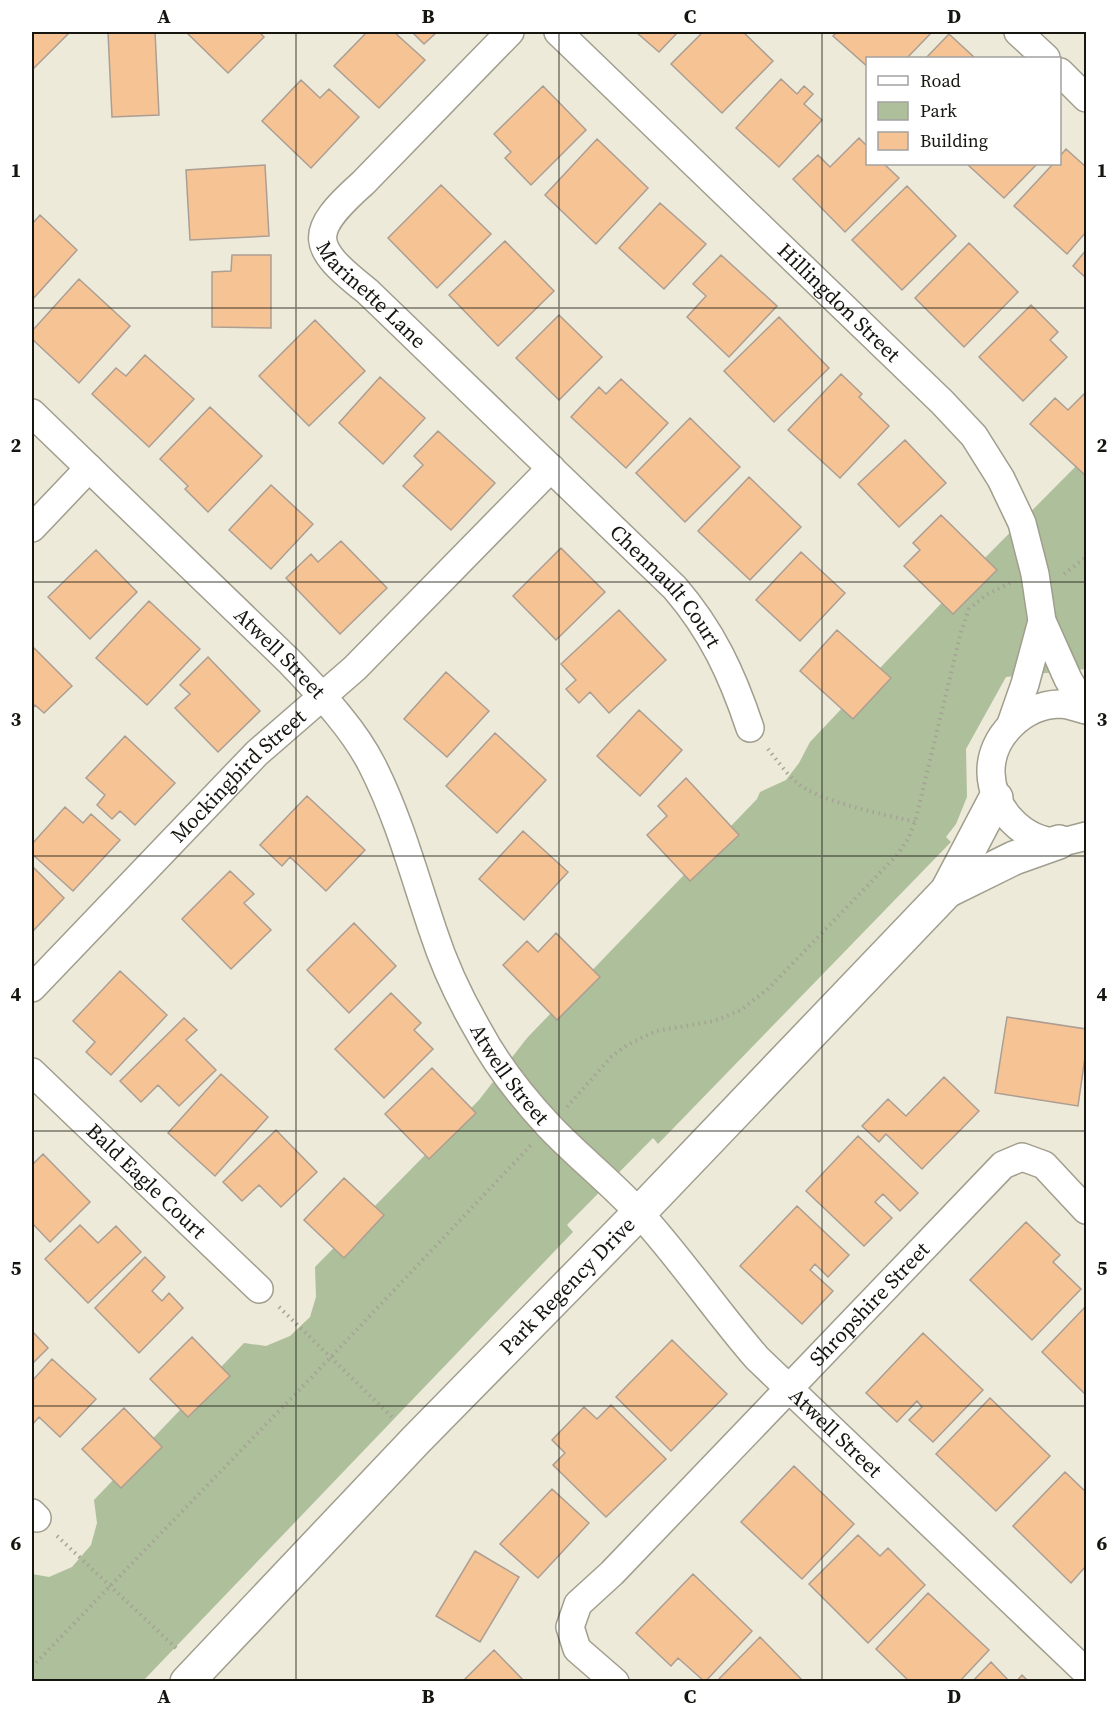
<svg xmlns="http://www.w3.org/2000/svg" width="1118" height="1713" font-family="'Source Serif 4',serif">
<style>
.green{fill:#aebf9b}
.building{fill:#f6c395;stroke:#ac9e92;stroke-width:1.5}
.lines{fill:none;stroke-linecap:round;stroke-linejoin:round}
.street-casing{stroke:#a19e8e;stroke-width:30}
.secondary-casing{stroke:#a19e8e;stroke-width:36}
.path{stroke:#a5a395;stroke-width:4;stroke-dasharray:1.5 4.5;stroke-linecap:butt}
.street{stroke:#fff;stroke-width:27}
.secondary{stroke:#fff;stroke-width:33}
.grid{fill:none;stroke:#16150f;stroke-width:1.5;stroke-opacity:0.55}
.labels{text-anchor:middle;stroke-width:6;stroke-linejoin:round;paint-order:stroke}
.street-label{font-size:21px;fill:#16150f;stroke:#fff}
.neatline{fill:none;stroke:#16150f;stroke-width:2}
.grid-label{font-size:20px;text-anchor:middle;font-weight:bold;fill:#16150f}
</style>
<rect width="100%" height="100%" fill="#edead9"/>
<path class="green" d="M1086,456V669L1006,677L966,749L967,797L956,824L946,837L951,842L658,1144L653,1138L567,1225L573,1232L143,1681H32V1574L49,1577L72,1567L91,1545L97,1523L94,1500L244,1343L266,1346L290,1336L310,1317L316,1297L315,1267L479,1100L527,1038L757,799L760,792L786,780L799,763L810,742L969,574Z"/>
<path class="building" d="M32,32H70L32,70Z
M108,32H155L159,115L112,117Z
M186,32H259L264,37L228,73Z
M367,32H394L425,60L379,108L334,66Z
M412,32H437L424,44Z
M636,32H678L659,52Z
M703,32H743L773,61L722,113L671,64Z
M837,32H932L907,58H868V67L833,36Z
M949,34L975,58H926Z
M781,79L797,94L804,86L813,94L804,104L822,120L779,167L736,128Z
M301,80L320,98L329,89L359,117L311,168L262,121Z
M543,86L586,130L531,185L505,158L511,152L494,134Z
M859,138L868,147V164H884L899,178L845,232L793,179L818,155L830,167Z
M597,139L648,188L596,244L545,195Z
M1066,149L1086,167V232L1067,254L1014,206L1053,164H1060V156Z
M967,164H1037L1004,198Z
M265,165L269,236L190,240L186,170Z
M441,185L491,234L437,288L388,238Z
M907,186L956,236L902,290L852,240Z
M660,203L706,244L664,289L619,248Z
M40,215L77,250L32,300V224Z
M505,241L554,291L498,346L449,295Z
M969,243L1018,292L964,347L915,298Z
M1086,250V278L1073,266Z
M232,255H271V328L212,327V272L231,271Z
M721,255L777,306L729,357L687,317L706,296L693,284Z
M79,279L130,326L79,383L32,339V331Z
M1031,305L1058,332L1050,340L1067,357L1023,401L979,357Z
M559,315L602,357L559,400L516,358Z
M779,317L829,368L774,422L724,371Z
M315,320L365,371L309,426L259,376Z
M145,355L194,399L149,447L92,394L116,368L126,376Z
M841,374L862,394L859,397L889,426L840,478L788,430Z
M380,377L425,418L383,464L339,423Z
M621,379L668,423L626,468L571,417L599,387L606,394Z
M1086,392V476L1030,424L1055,398L1068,410Z
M210,407L262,456L208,512L185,489L188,486L160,459Z
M690,418L740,467L685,522L636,473Z
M438,431L495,483L451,530L403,486L423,465L414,456Z
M905,440L946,483L899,527L858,484Z
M749,477L801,527L750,580L698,531Z
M271,485L313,524L271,569L229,530Z
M941,515L997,570L953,614L904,566L920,550L913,543Z
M341,541L387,588L340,634L286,578L311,554L318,562Z
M561,548L605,592L556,640L513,596Z
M96,550L137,592L90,639L48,597Z
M801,552L845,593L800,641L756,600Z
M149,601L200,649L147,705L96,658Z
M619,610L666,660L609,713L590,692L579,703L566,689L576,680L561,664Z
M837,630L891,678L853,719L800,671Z
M32,646L72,686L44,713L35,705L32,709Z
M208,657L260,711L218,752L175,708L190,694L180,685Z
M446,672L489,711L447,757L404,719Z
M639,710L682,750L640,796L597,756Z
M495,733L546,780L497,833L446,786Z
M125,736L175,783L135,825L120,811L112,819L97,805L105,795L86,778Z
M686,778L739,835L690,881L647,835L667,816L658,806Z
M307,796L365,850L326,891L290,857L282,866L260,845Z
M65,807L83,823L91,814L120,840L73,891L32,854V844Z
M523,831L568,872L524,920L479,879Z
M32,866L64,898L32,932Z
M230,871L254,894L244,903L271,930L231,969L182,919Z
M354,923L396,966L349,1013L307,970Z
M556,933L600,977L557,1020L503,965L527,941L538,952Z
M120,971L167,1015L111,1075L86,1052L95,1042L73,1021Z
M391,993L421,1023L414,1030L433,1049L384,1098L335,1049Z
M1007,1017L1086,1029V1050L1078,1106L995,1093Z
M184,1018L197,1030L186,1040L216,1070L179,1106L158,1085L141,1102L120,1081Z
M432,1068L476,1113L429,1159L385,1114Z
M221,1074L268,1117L215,1176L168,1133Z
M944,1077L979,1111L922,1169L886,1134L879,1142L862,1126L888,1099L906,1116Z
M276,1130L317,1172L281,1207L259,1185L242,1201L223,1182Z
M858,1136L918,1193L900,1211L883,1194L875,1202L892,1218L864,1246L806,1191Z
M43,1154L90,1202L50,1242L32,1223V1165Z
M344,1178L384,1215L344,1258L304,1220Z
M797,1206L849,1255L828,1277L815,1264L810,1270L833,1291L802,1324L740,1266Z
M1026,1222L1060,1255L1053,1262L1081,1289L1032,1340L970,1280Z
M80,1225L98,1243L116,1226L141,1252L88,1303L45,1259Z
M145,1257L165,1277L152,1291L162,1301L169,1293L183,1308L139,1353L95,1308Z
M1086,1306V1395L1042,1352Z
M32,1331L48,1348L32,1364Z
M923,1333L983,1390L933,1442L909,1420L922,1407L917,1401L897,1422L866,1393Z
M192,1337L230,1376L188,1417L150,1379Z
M672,1340L727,1394L671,1451L616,1397Z
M52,1359L96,1399L60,1437L39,1417L32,1425V1381Z
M990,1398L1050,1456L996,1511L936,1454Z
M611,1405L666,1459L606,1517L553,1465L565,1453L552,1440L584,1407L597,1419Z
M124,1408L162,1447L121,1488L82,1449Z
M794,1466L854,1524L802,1579L741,1522Z
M1065,1472L1086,1492V1566L1071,1583L1013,1526Z
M552,1489L589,1523L538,1578L500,1544Z
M858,1535L880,1556L888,1548L925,1585L868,1643L809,1584Z
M475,1551L519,1577L480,1642L436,1616Z
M693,1574L752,1631L705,1682L678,1658L671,1666L636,1633Z
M928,1593L989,1650L959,1682H910L876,1649Z
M760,1637L804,1682H716Z
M494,1650L525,1682H462Z
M991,1662L1010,1682H972Z
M1022,1675L1029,1682H1016Z"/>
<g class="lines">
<g class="street-casing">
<g id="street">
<path id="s1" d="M510,32L363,183C307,233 310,246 367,291L675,588C712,631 732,674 750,728"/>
<path id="s2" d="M558,32L942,402L974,436L1001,479L1022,523L1035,574L1042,621L1068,679L1086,710"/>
<path d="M1018,32L1046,58"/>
<path d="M1060,72L1086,98"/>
<path id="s3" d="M32,413L290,662C320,694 352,726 372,765C399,818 414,875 433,931C444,965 460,999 478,1030C496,1064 522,1097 548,1125C577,1156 611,1182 640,1214C682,1260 716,1311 757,1358L1086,1672"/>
<path d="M32,528L89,468"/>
<path d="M1086,710C1078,708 1068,704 1059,704C1024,705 990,736 991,773C992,808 1023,842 1059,842C1068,841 1079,838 1086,836"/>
<path d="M1011,724L1025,684L1042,621"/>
<path id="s4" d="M32,988L257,753L355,668L551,468"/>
<path id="s5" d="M32,1072L259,1289"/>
<path d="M32,1513L37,1518"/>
<path id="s6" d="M615,1682L577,1649L570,1627L578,1604L612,1573L1003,1165L1022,1157L1044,1165L1086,1210"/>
</g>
</g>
<g class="secondary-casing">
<g id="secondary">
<path d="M947,891L1014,858L1059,842"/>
<path id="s7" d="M187,1682L416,1440L639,1213L947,891L996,798"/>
</g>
</g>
<path class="path" d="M1064,574L1086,557
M768,749C776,759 786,773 795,781C817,802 884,814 915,822
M567,1107L611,1057L627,1045L656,1031L714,1021L741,1010L769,988L897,855L908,839L915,822L961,632L969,609L986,595L1010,583
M279,1307L394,1419
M57,1536L176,1648
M32,1667L331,1357L531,1145"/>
<use href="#street" class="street"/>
<use href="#secondary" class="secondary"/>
</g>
<path class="grid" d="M296,32V1682M559,32V1682M822,32V1682M32,308H1086M32,582H1086M32,856H1086M32,1131H1086M32,1406H1086"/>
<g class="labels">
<g class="street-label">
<text dy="7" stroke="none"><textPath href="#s1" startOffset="357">Marinette Lane</textPath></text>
<text dy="7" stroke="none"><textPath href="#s2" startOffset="390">Hillingdon Street</textPath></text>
<text dy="7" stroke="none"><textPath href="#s1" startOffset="772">Chennault Court</textPath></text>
<text dy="7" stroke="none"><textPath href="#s3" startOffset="345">Atwell Street</textPath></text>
<text dy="7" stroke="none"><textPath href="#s4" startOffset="296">Mockingbird Street</textPath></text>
<text dy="7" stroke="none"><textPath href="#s3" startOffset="831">Atwell Street</textPath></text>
<text dy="7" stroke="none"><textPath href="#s5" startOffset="158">Bald Eagle Court</textPath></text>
<text dy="7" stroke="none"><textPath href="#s7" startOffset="549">Park Regency Drive</textPath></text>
<text dy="7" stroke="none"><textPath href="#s6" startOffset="516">Shropshire Street</textPath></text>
<text dy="7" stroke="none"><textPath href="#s3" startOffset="1317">Atwell Street</textPath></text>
</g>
</g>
<rect width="1118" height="1713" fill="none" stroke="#ffffff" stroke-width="66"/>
<rect x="866" y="57" width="195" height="108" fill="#ffffff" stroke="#a2a19f" stroke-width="1.5"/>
<rect x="878" y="76" width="30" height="9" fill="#ffffff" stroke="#a2a19f" stroke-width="1.5"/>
<text x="920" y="87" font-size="18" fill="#16150f">Road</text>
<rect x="878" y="102" width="30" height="18" fill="#aebf9b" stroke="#a2a19f" stroke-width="1.5"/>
<text x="920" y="117" font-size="18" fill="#16150f">Park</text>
<rect x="878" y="132" width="30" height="18" fill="#f6c395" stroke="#a2a19f" stroke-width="1.5"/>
<text x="920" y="147" font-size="18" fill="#16150f">Building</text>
<rect x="33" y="33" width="1052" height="1647" class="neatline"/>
<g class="grid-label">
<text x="164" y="23">A</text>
<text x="428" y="23">B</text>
<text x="690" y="23">C</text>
<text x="954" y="23">D</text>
<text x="16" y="177">1</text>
<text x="1102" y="177">1</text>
<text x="16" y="452">2</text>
<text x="1102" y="452">2</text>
<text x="16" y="726">3</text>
<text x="1102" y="726">3</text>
<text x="16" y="1001">4</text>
<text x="1102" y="1001">4</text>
<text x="16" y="1275">5</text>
<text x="1102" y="1275">5</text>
<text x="16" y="1550">6</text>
<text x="1102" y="1550">6</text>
<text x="164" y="1703">A</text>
<text x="428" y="1703">B</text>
<text x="690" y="1703">C</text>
<text x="954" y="1703">D</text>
</g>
</svg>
